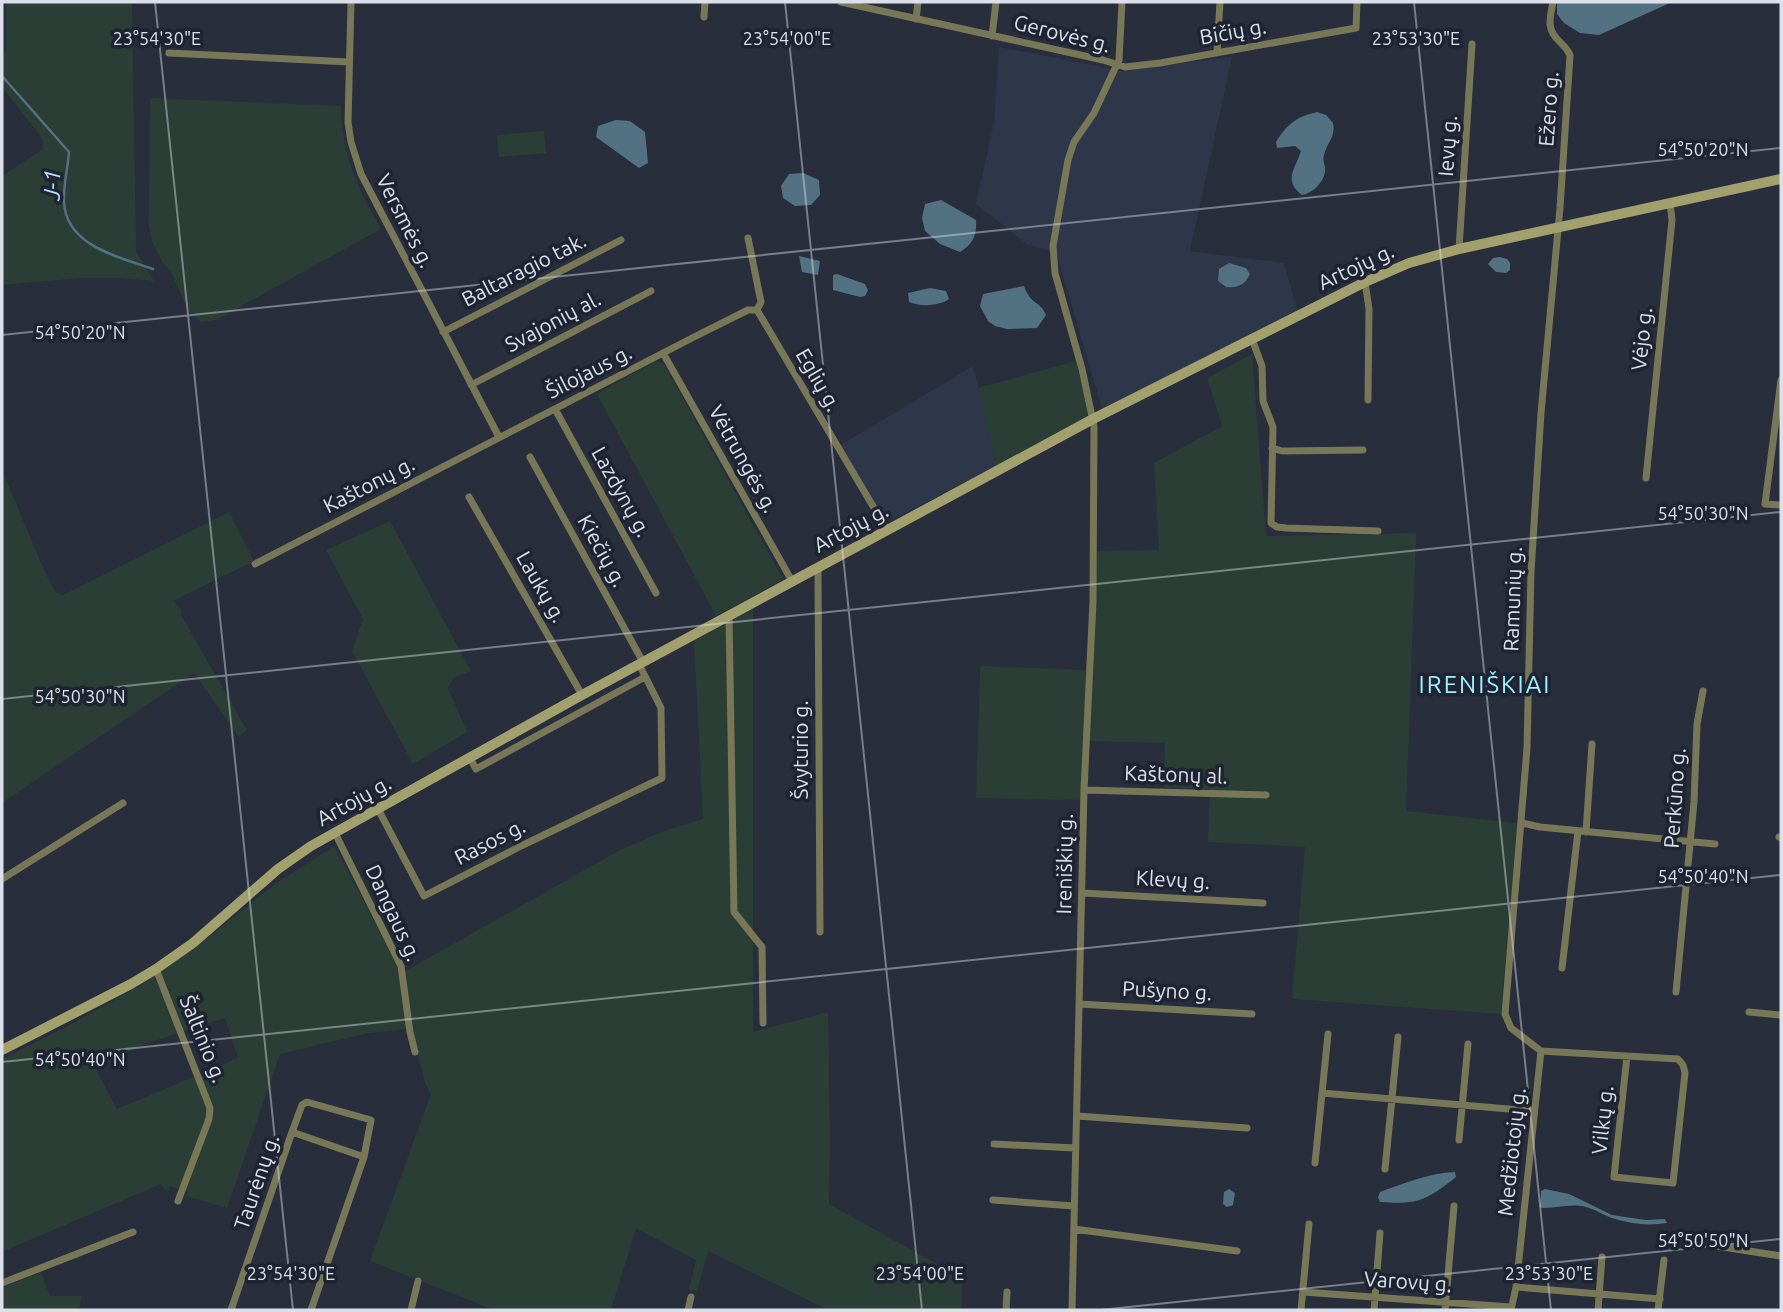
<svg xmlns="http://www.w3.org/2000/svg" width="1783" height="1312" font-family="Ubuntu,sans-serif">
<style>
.built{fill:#2e364a}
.green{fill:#2a3e35;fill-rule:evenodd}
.water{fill:#527182}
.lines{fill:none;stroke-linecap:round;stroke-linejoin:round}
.stream{stroke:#527182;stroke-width:2.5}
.street{stroke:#787757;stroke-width:7}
.secondary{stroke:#a2a06c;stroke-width:10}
.ticks{fill:none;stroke:#dce0ea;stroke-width:2;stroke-opacity:0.45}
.labels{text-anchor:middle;stroke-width:7;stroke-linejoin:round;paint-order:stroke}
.street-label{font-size:21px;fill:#dce0ea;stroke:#1e2432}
.water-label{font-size:23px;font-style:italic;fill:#b4e3fc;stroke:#1e2432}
.quarter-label{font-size:24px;letter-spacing:2px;fill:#a0effe;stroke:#1e2432}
.ticks-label{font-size:18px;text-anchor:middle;fill:#dce0ea;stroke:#1e2432;stroke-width:7;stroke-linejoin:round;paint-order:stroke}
</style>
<rect width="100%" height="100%" fill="#282e3c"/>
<path class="built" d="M999,47L1122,71L1232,57L1190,251L1284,263L1298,312L1102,409L1056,252L1028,245L976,204L994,122Z
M973,366L997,466L887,522L882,519L839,446Z"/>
<path class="green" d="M6,2H132L136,252L154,281L119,278H80L2,285V176L43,149L42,138L2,87V55L6,51Z
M150,98L341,106C342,155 357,187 381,229L216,320L201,322L189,312L170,270L162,262L152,241L149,227Z
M544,131L546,153L499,157L497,135Z
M1252,354L1266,536L1416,533L1406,811L1517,823L1501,1014L1292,999L1305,847L1208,842L1210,789L1164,788L1165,743L1089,741L1097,551L1159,550L1154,463L1222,426L1207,378Z
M656,361L664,364L782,577L780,581L716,616L597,394Z
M1076,361L1088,411L1086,419L997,466L978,388Z
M2,470L44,570L55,592L63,595L229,512L254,561L173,601L182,610L181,615L247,730L239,737L194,673L2,803Z
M390,521L471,671L454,677L448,688L467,732L413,764L352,651L363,619L326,550Z
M753,607V1032L828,1012L830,1137L829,1204L962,1278V1310H828L708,1251L697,1292L689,1289L696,1260L636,1228L611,1310H494L370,1261L431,1094L425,1083L412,1028L364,1034L280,1054L227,1208L186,1196L188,1192L170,1186L167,1193L161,1184L2,1252V1059L66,1027L141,985L201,943L275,884L334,846L402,973L620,850L664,831L703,819L694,641ZM225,1018L238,1058L117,1109L95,1068L145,1044Z
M983,666L1086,670L1082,800L976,798L980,672V667Z
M41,1272L50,1296H82L79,1310H2V1288Z"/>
<path class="water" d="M1557,2H1672L1599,35L1580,33L1564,23L1557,14Z
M1317,112L1326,115L1333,123C1336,137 1327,142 1324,155C1322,161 1326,166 1325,172C1323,183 1313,193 1302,195C1283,181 1295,169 1301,151L1295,146L1277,148L1276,142C1287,124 1296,117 1317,112Z
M616,120L630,121L645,132L648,163L639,168L596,137L598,126Z
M803,173L819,180L820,195L811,205L795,206L783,198L781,186L789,174Z
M941,200L976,220C977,235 973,244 960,252L940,244L925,231L922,218L925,204Z
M799,256L820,261L818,275L802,272Z
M1500,257L1507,259L1510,263V270L1506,273L1496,272L1488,264L1493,258Z
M1229,263L1246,268L1250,274C1245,285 1238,288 1226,287L1218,281L1219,269Z
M837,274L865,284L868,290L865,296L860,297L833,290V275Z
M1024,286C1031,306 1040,300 1046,315L1037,328L1007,329L995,326L988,321L980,306L983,294Z
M930,288L946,291L949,299C940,306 919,307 909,302L908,293Z
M1455,1172L1456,1177C1427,1200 1418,1205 1380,1202L1378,1197L1380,1192C1405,1183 1429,1173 1455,1172Z
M1229,1189L1235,1193L1233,1205L1227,1207L1223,1204L1224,1192Z
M1545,1189L1569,1194L1612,1215L1646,1220L1665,1219L1667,1223C1648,1226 1630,1224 1612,1218C1603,1215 1595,1209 1586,1207C1572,1203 1557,1208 1542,1208L1540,1207L1541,1191Z"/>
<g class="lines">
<path class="stream" d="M2,76L69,152C68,168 63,186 64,202C66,246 119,257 153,269"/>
<path class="street" d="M351,2L348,122L351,142L361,174L499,437
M841,2L1103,60L1125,67L1160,63L1356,28L1357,2
M704,17L705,2
M916,19L918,2
M992,36L996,2
M1217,52L1220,2
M169,53L349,62
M748,238L761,302L757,310L887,530
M1459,249L1472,44
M1365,282L1369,309L1368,400
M443,332L621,240
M1252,339L1262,366L1263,401L1273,427L1271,523L1277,527L1286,528L1378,531
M663,353L792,581
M1781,380L1765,504L1781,505
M471,385L651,291
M555,409L656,593
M1272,448L1282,451L1363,450
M530,457L643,662
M1646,478L1672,220L1670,203
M469,497L582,695
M255,564L694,337L748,310H757
M818,567L820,932
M729,615L734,912L762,947L763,1023
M470,758L476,769L645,677
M1084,790L1266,795
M378,809L424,896L523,845L662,778L661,708L639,664
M1522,823L1540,827L1715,844
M1586,832L1592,744
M335,833L401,966L410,1032L415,1052
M1779,837L1781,838
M2,879L123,803
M1082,893L1263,903
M1562,968L1578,831
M156,969L210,1108L209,1119L178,1201
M1676,992L1694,802L1697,724L1703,691
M1079,1004L1252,1014
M1749,1012L1781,1015
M1541,1051L1678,1059L1683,1065L1685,1073L1673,1183L1614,1177L1627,1056
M1322,1093L1533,1111
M1077,1116L1247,1128
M292,1132L302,1105L307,1102L371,1120L364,1157
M1459,1140L1468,1044
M994,1144L1075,1148
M1315,1163L1328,1034
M1385,1169L1398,1037
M993,1200L1074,1206
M1074,1229L1237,1251
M1710,1245L1781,1256
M2,1283L133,1232
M1516,1287L1660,1299
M1303,1292L1511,1307
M231,1310L292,1132L364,1157L311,1310
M411,1310L418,1281
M688,1310L691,1297
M1006,1310L1007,1292
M1072,1310L1084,790L1093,601L1094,426L1082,369L1055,273L1053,246L1068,160L1074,142L1094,113L1119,60L1122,2
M1301,1310L1309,1224
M1374,1310L1380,1233
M1445,1310L1454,1206
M1511,1310L1516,1287L1541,1051L1511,1028L1505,1014L1527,748L1531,572L1541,413L1560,208L1570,55C1567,48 1564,46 1559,41C1546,29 1550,18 1553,2
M1598,1310L1602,1257
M1658,1310L1664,1260"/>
<path class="secondary" d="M2,1050L131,984L156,969L193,943L278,869L311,846L582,695L1093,419L1365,282L1409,263L1459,249L1781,179"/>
</g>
<path class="ticks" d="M155,2L293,1310M785,2L922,1310M1414,2L1551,1310M2,335L1781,148M2,699L1781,512M2,1062L1781,875M1100,1310L1781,1239"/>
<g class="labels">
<g class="street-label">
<text transform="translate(1233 32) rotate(-10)" y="7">Bičių g.</text>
<text transform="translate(1062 34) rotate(14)" y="7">Gerovės g.</text>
<text transform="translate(1549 109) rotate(-86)" y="7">Ežero g.</text>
<text transform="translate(1448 146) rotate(-86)" y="7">Ievų g.</text>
<text transform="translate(405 221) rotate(63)" y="7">Versmės g.</text>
<text transform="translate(1356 267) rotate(-25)" y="7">Artojų g.</text>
<text transform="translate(524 270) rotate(-27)" y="7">Baltaragio tak.</text>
<text transform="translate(553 322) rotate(-28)" y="7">Svajonių al.</text>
<text transform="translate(1642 339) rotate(-84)" y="7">Vėjo g.</text>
<text transform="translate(589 372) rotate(-27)" y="7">Šilojaus g.</text>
<text transform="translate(818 380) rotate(60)" y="7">Eglių g.</text>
<text transform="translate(743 459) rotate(61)" y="7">Vėtrungės g.</text>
<text transform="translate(369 485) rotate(-27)" y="7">Kaštonų g.</text>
<text transform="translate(621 492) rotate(61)" y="7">Lazdynų g.</text>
<text transform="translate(851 528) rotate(-28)" y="7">Artojų g.</text>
<text transform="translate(602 551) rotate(61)" y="7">Kiečių g.</text>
<text transform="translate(541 587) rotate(60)" y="7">Laukų g.</text>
<text transform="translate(1513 599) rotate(-88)" y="7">Ramunių g.</text>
<text transform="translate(801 750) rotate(-90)" y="7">Švyturio g.</text>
<text transform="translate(1176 775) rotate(2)" y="7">Kaštonų al.</text>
<text transform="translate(1675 798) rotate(-86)" y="7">Perkūno g.</text>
<text transform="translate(354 801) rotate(-29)" y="7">Artojų g.</text>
<text transform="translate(490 842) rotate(-27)" y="7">Rasos g.</text>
<text transform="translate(1065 864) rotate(-89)" y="7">Ireniškių g.</text>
<text transform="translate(1173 880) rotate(3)" y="7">Klevų g.</text>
<text transform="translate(393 913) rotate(65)" y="7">Dangaus g.</text>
<text transform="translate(1167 991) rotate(3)" y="7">Pušyno g.</text>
<text transform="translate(203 1039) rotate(68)" y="7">Šaltinio g.</text>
<text transform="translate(1603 1120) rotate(-84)" y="7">Vilkų g.</text>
<text transform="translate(1512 1152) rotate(-84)" y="7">Medžiotojų g.</text>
<text transform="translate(257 1182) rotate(-71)" y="7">Taurėnų g.</text>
<text transform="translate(1408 1282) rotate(4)" y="7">Varovų g.</text>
</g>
<g class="water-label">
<text transform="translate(52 185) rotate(-88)" y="8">J-1</text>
</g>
<g class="quarter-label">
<text x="1485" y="693">IRENIŠKIAI</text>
</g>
</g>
<g class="ticks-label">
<text x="157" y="45">23°54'30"E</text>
<text x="787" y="45">23°54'00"E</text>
<text x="1416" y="45">23°53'30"E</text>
<text x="1703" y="156">54°50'20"N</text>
<text x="80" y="339">54°50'20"N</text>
<text x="1703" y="520">54°50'30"N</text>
<text x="80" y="703">54°50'30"N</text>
<text x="1703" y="883">54°50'40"N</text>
<text x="80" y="1066">54°50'40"N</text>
<text x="1703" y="1247">54°50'50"N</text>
<text x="291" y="1280">23°54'30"E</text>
<text x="920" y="1280">23°54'00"E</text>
<text x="1549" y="1280">23°53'30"E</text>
</g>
<rect width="1783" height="1312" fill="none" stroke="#dce0ea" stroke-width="7"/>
</svg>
